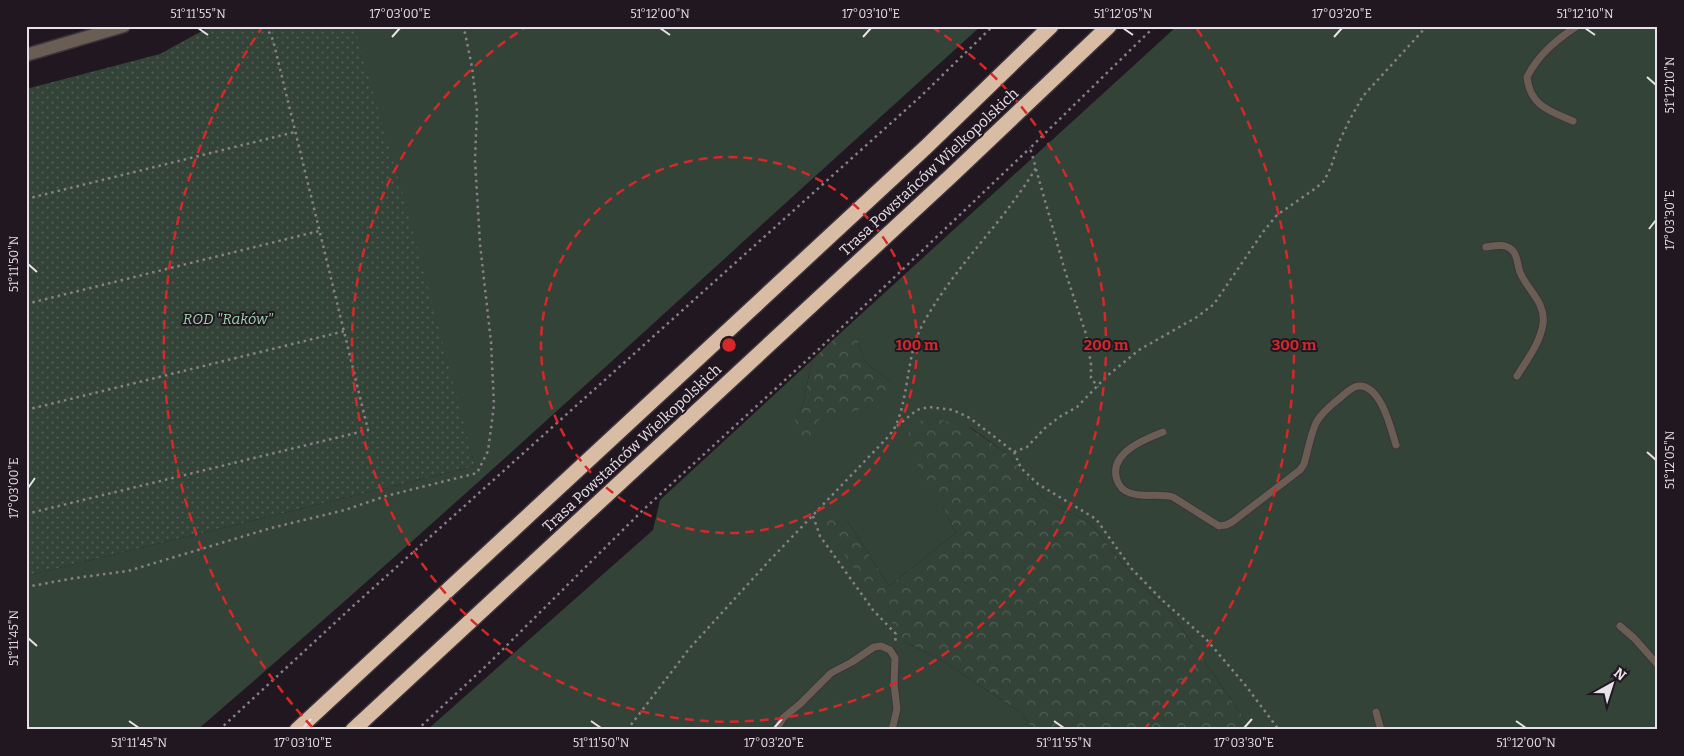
<svg xmlns="http://www.w3.org/2000/svg" width="1684" height="756" font-family="Bitter,serif">
<style>
.grass{fill:#334337}
.forest{fill:url(#forest-crowns)}
.garden{fill:url(#garden-dots)}
.lines{fill:none;stroke-linecap:round;stroke-linejoin:round}
.lane-casing{stroke:#3d333d;stroke-width:9}
.street-casing{stroke:#3d333d;stroke-width:15}
.highway-casing{stroke:#3d333d;stroke-width:18}
.path{stroke:#888088;stroke-width:2.5;stroke-dasharray:2.5 4;stroke-linecap:butt}
.lane{stroke:#695d54;stroke-width:7}
.street{stroke:#695d54;stroke-width:12}
.highway{stroke:#d9bca4;stroke-width:15}
.ticks{fill:none;stroke:#e7e1e8;stroke-width:2}
.ring{fill:none;stroke:#d62828;stroke-width:2.5;stroke-dasharray:9 6}
.labels{text-anchor:middle;stroke-width:4;stroke-linejoin:round;paint-order:stroke}
.street-label{font-size:15px;fill:#e7e1e8;stroke:#211721}
.park-label{font-size:15px;font-style:italic;fill:#9fd2ac;stroke:#211721}
.centre{fill:#d62828;stroke:#211721;stroke-width:2.5}
.ring-label{font-size:15px;text-anchor:middle;font-weight:bold;fill:#d62828;stroke:#211721;stroke-width:4;stroke-linejoin:round;paint-order:stroke}
.neatline{fill:none;stroke:#e7e1e8;stroke-width:2}
.ticks-label{font-size:12px;text-anchor:middle;fill:#e7e1e8}
</style>
<defs>
<pattern id="forest-crowns" width="20" height="18" patternUnits="userSpaceOnUse" patternTransform="scale(1.25)"><rect width="20" height="18" fill="#334337"/><path d="M2 6a3 3 0 1 1 6 0M12 15a3 3 0 1 1 6 0" fill="none" stroke="#515e54"/></pattern>
<pattern id="garden-dots" width="8" height="8" patternUnits="userSpaceOnUse" patternTransform="scale(1.25)"><rect width="8" height="8" fill="#334337"/><path d="M2 2h.1M6 6h.1" fill="none" stroke="#515e54" stroke-width="1.8" stroke-linecap="round"/></pattern>
</defs>
<rect width="100%" height="100%" fill="#211721"/>
<path class="grass" d="M353,26H981C720,261 463,501 197,730H26V576L475,466Z
M1177,26H1658V730H1252L1172,614L1136,580L1090,523L1044,498L1021,468L1006,453L970,427L943,507L956,533L889,586L845,517L905,642L941,660L1023,714L1033,730H427L653,530L660,500L812,360L803,404L787,438L818,419L836,418L891,382L865,362L857,338H835Z"/>
<path class="forest" d="M835,338H857L865,362L891,382L892,397L836,418L818,420L809,442L786,438L803,404L812,360Z
M929,417L969,427L1006,453L1021,468L1044,498L1090,523L1136,580L1172,614L1252,730H1033L1023,714L941,660L905,642L823,524L832,509L845,517L889,586L956,533L943,507L906,446L910,426Z"/>
<path class="garden" d="M211,26H354L406,205L475,466L26,576V89L160,54Z"/>
<g class="lines">
<g class="lane-casing">
<path id="lane" d="M1573,121C1550,111 1530,106 1527,77C1538,55 1556,40 1577,26
M1486,247C1494,246 1505,243 1512,250C1518,255 1517,265 1520,272C1527,290 1546,302 1543,324C1540,343 1527,360 1517,376
M1163,432C1145,439 1108,453 1117,480C1119,486 1124,491 1130,493C1144,498 1159,493 1173,497L1219,526L1226,525L1232,522L1300,470L1304,464C1308,451 1310,436 1316,423C1321,413 1331,405 1340,398C1345,394 1352,386 1359,386C1381,385 1391,429 1396,445
M1620,626L1634,638L1658,665
M1376,712L1381,730
M776,730L783,718L800,704L831,673L852,662L874,647L881,646L890,650L895,658L894,684L897,709L892,730"/>
</g>
<g class="street-casing">
<path id="street" d="M26,55L124,26"/>
</g>
<g class="highway-casing">
<path id="highway" d="M297,730L926,147L1051,26
M353,730L952,175L1109,26"/>
</g>
<path class="path" d="M1036,169L1065,271L1086,334L1091,364V378L1098,387
M26,199L295,132
M26,304L319,231
M26,410L345,331
M897,426L917,410L929,407L953,410L970,418L1014,452L1021,468L1038,484L1096,519L1131,568L1161,599L1206,639L1246,686L1279,730
M1014,452L1027,447L1045,428L1061,416L1077,407L1107,376L1139,350L1197,317L1214,304L1263,232L1277,215L1316,188L1324,181L1331,167L1339,142L1350,119L1363,96L1427,26
M26,514L368,430L273,40L266,26
M813,516L820,536L873,610L896,634L895,644
M26,587L75,578L128,571L271,528L345,510L386,496L477,473L488,451L494,405L491,342L480,244L475,160L477,110L472,67L465,33L462,26
M219,730L352,607L920,97L993,26
M417,730L488,664L643,510L819,349L1030,148
M627,730L689,649L769,561L885,440C889,436 894,430 896,425C910,392 906,353 924,322C955,266 1003,223 1036,168L1030,148L1155,26"/>
<use href="#lane" class="lane"/>
<use href="#street" class="street"/>
<use href="#highway" class="highway"/>
</g>
<path class="ticks" d="M198,28L208,35M660,28L670,35M1123,28L1133,35M1585,28L1595,35M392,37L400,28M863,37L871,28M1334,37L1342,28M1647,77L1656,85M1649,229L1656,220M28,264L37,272M1647,452L1656,460M28,488L35,478M28,638L37,646M129,721L139,728M591,721L601,728M1054,721L1064,728M1516,721L1526,728M303,728L311,719M774,728L782,719M1244,728L1252,719"/>
<g class="ring">
<circle cx="729" cy="345" r="188"/>
<path d="M932 27A377 377 0 1 1 526 27"/>
<path d="M312 727A565 565 0 0 1 261 29M1197 29A565 565 0 0 1 1146 727"/>
</g>
<g class="labels">
<g class="street-label">
<text transform="translate(929 172) rotate(-43)" y="5">Trasa Powstańców Wielkopolskich</text>
<text transform="translate(632 448) rotate(-43)" y="5">Trasa Powstańców Wielkopolskich</text>
</g>
<g class="park-label">
<text x="228" y="324">ROD "Raków"</text>
</g>
</g>
<circle cx="729" cy="345" r="8" class="centre"/>
<g class="ring-label">
<text x="917" y="350">100 m</text>
<text x="1106" y="350">200 m</text>
<text x="1294" y="350">300 m</text>
</g>
<rect width="1684" height="756" fill="none" stroke="#211721" stroke-width="55"/>
<g transform="translate(1612 684) rotate(39)" stroke="#211721" stroke-width="4" paint-order="stroke">
<path d="M0-4L9 19L0 12L-9 19Z" fill="#e7e1e8"/>
<text y="-8" font-size="14" font-weight="bold" text-anchor="middle" fill="#e7e1e8">N</text>
</g>
<rect x="28" y="28" width="1628" height="700" class="neatline"/>
<g class="ticks-label">
<text x="198" y="18">51°11'55"N</text>
<text x="400" y="18">17°03'00"E</text>
<text x="660" y="18">51°12'00"N</text>
<text x="871" y="18">17°03'10"E</text>
<text x="1123" y="18">51°12'05"N</text>
<text x="1342" y="18">17°03'20"E</text>
<text x="1585" y="18">51°12'10"N</text>
<text transform="translate(1670 85) rotate(-90)" y="4">51°12'10"N</text>
<text transform="translate(1670 220) rotate(-90)" y="4">17°03'30"E</text>
<text transform="translate(14 264) rotate(-90)" y="4">51°11'50"N</text>
<text transform="translate(1670 460) rotate(-90)" y="4">51°12'05"N</text>
<text transform="translate(14 488) rotate(-90)" y="4">17°03'00"E</text>
<text transform="translate(14 638) rotate(-90)" y="4">51°11'45"N</text>
<text x="139" y="747">51°11'45"N</text>
<text x="303" y="747">17°03'10"E</text>
<text x="601" y="747">51°11'50"N</text>
<text x="774" y="747">17°03'20"E</text>
<text x="1064" y="747">51°11'55"N</text>
<text x="1244" y="747">17°03'30"E</text>
<text x="1526" y="747">51°12'00"N</text>
</g>
</svg>
